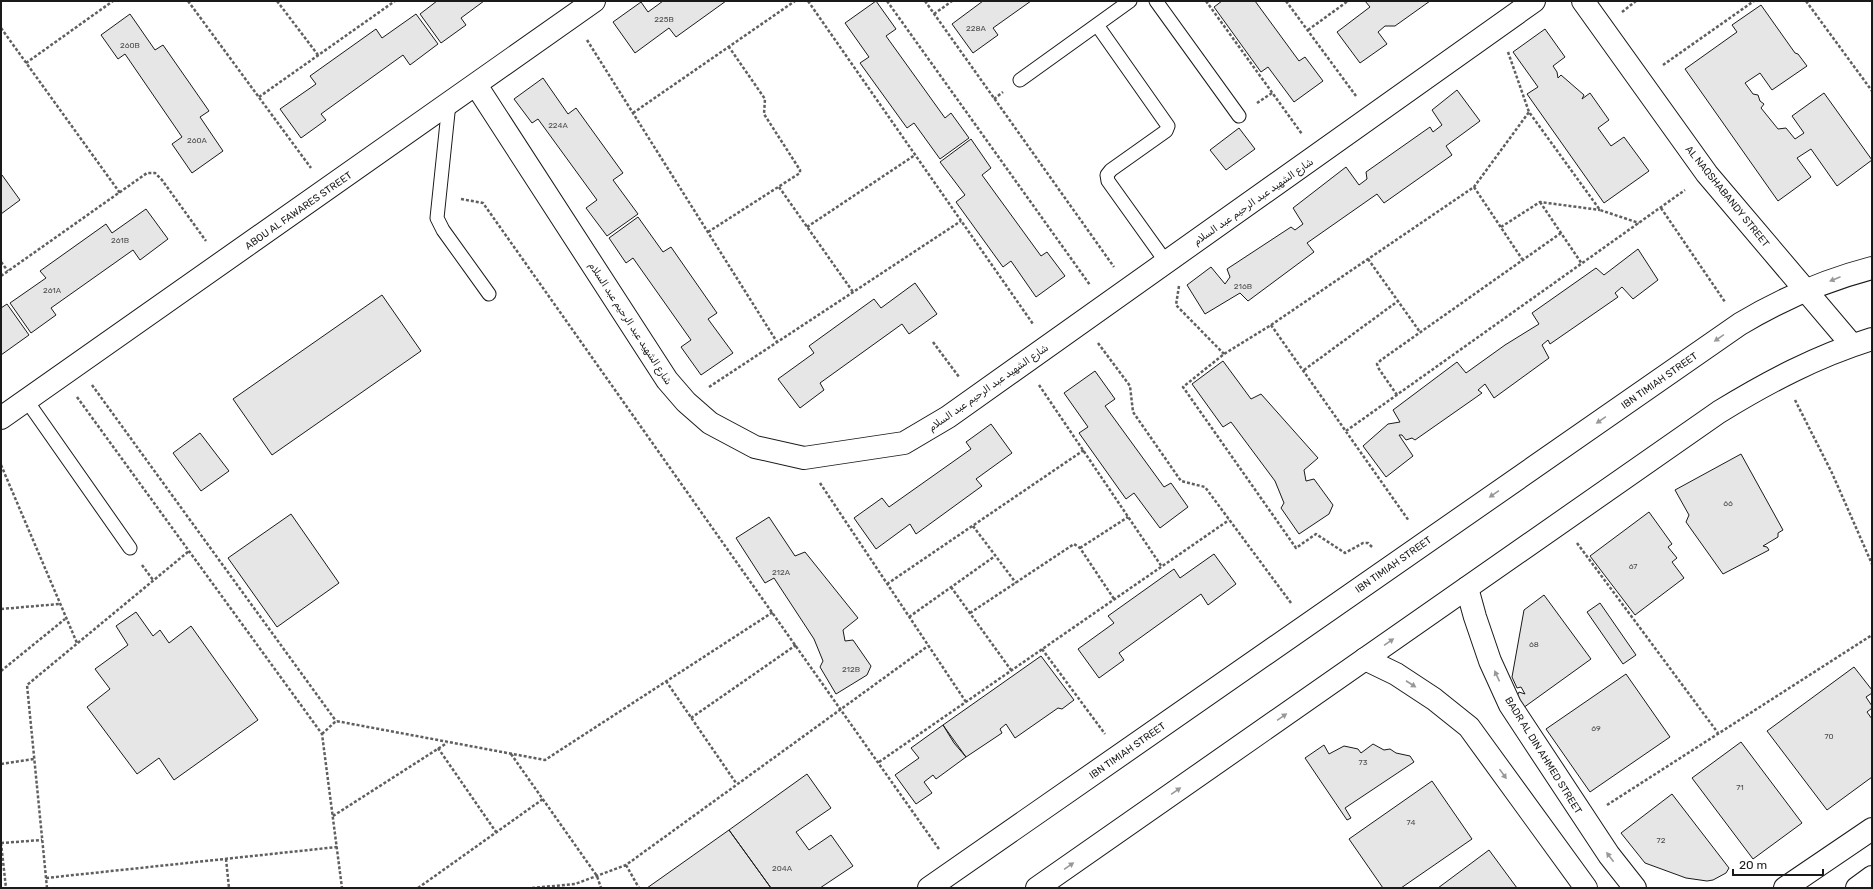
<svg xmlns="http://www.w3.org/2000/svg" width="1873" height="889" font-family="Rubik,Vazirmatn,sans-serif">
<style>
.building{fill:#e6e6e6;stroke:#1a1a1a}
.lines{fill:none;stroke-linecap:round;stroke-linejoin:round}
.service-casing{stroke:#1a1a1a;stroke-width:15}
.minor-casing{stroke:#1a1a1a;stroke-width:24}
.tertiary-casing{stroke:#1a1a1a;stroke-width:24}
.path{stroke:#5f5f5f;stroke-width:2.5;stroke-dasharray:3 2;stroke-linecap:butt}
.service{stroke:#fff;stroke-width:13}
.minor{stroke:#fff;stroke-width:22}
.tertiary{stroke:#fff;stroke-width:22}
.oneway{fill:#989898}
.labels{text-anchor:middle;stroke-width:3;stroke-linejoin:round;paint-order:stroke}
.number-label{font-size:8px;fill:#4d4d4d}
.street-label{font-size:10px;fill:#1a1a1a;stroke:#fff}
</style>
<rect width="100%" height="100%" fill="#fff"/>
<path class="building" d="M437,1H484L461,18L466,25L441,43L420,14Z
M663,1H726L676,37L669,28L635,53L613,22L641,2L648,12Z
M876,1L896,29L886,36L945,118L951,113L969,138L940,159L914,123L907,128L860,63L869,57L845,23Z
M983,1H1031L993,28L998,35L973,53L952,24Z
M1222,1H1255L1299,61L1305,57L1323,81L1294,102L1268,67L1261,72L1214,7Z
M1365,1H1430L1395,26H1385L1378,32L1387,44L1360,63L1337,32L1370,7Z
M1761,5L1795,53L1798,54L1807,66L1772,90L1760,73L1745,83L1753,94L1758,95L1760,101L1764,104L1761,108L1778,129L1786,128L1795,139L1804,133L1792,116L1824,93L1872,160L1837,186L1811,149L1797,158L1811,177L1778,201L1685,69L1737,32L1732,25Z
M130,14L155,50L163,45L209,111L200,117L223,151L192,173L172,144L182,137L125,54L118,59L101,35Z
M416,14L438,44L410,65L403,55L321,114L326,120L301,138L280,109L316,84L310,76L376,29L382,38Z
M1545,29L1565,57L1553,66L1557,72L1558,78L1561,75L1584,95L1582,99L1590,93L1609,120L1598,128L1611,146L1624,137L1649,171L1604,203L1527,94L1538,87L1513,52Z
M543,78L568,114L576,108L623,173L613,180L638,214L607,236L586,208L597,200L538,119L532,123L514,99Z
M1457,90L1480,121L1446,146L1452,155L1384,203L1377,194L1307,243L1314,252L1248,301L1240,293L1205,314L1187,285L1211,267L1225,284L1230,277L1227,269L1291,227L1295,230L1303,224L1293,208L1346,167L1359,185L1367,179L1366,172L1430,127L1433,132L1442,125L1432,110Z
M1239,128L1255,149L1226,170L1210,150Z
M971,139L991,168L982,175L1041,256L1047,252L1065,276L1036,297L1011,261L1003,267L956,202L965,195L940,162Z
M2,175L20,200L1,214V176Z
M146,209L168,239L140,260L133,250L51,308L56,315L31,333L10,303L46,278L40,271L106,224L112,233Z
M638,217L663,252L671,247L717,313L708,319L733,353L701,375L681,347L691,340L633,258L626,263L609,238Z
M1638,249L1658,280L1633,299L1622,287L1615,293L1618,297L1550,344L1548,340L1542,345L1549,358L1494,398L1485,384L1478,390L1482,393L1475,398L1415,440L1412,438L1406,440L1402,435H1399L1413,456L1386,477L1363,446L1388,424L1400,422L1393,410L1457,362L1466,373L1505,345L1539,324L1532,313L1596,268L1604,275Z
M915,283L937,314L909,334L902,324L820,383L824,390L800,408L778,379L814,353L809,346L874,299L881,308Z
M382,295L421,351L272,455L233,399Z
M7,304L29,335L1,355V308Z
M1223,361L1251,399L1261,394L1318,458L1304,470L1306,481L1314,479L1333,505L1329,514L1299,534L1281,508L1284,503L1275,481L1231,422L1223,427L1192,384Z
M1095,371L1115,399L1105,406L1164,487L1171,483L1188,507L1160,528L1134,493L1126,499L1079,433L1088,427L1064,393Z
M991,424L1012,453L976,479L982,486L916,534L910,524L876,549L854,518L882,498L889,507L971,449L966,442Z
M200,433L229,471L201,491L173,453Z
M1741,454L1783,530L1778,533V537L1763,546L1767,547L1769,550L1723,574L1686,522L1689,515L1675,490Z
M1649,512L1672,544L1668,547L1677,558L1672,562L1684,578L1635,615L1590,556Z
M291,514L339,583L277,627L228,558Z
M769,517L795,556L805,552L858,618L843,630L845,641L853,640L871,666L867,675L836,694L820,667L823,661L814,639L774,578L765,583L736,538Z
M1214,554L1236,584L1208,605L1201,594L1119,653L1124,660L1099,678L1078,649L1114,623L1108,616L1174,569L1180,578Z
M1544,595L1591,659L1523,708L1516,698L1519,692L1525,694L1521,687L1517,688L1512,677L1524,610Z
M1600,603L1636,655L1623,664L1587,612Z
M136,612L153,636L160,630L169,643L191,626L258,720L174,780L159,758L137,774L87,707L110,689L95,669L128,645L116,626Z
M1041,656L1074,700L1062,709L1058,708L1015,738L1006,724L1000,729L1002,733L966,757L954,743L943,725Z
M1854,667L1872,690V693L1866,697L1872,706V708L1867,712L1872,719V777L1827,810L1767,731Z
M1626,674L1670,737L1590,792L1546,729Z
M943,725L966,757L936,779L933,775L924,782L932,793L916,804L895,775L919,758L911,748Z
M1741,742L1802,823L1753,859L1692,778Z
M1373,744L1384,750L1390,749L1396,753L1410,756L1414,762L1345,808L1351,818L1347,820L1305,758L1324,745L1329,754L1344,746L1358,749L1361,753Z
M807,774L831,808L796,832L809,850L831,835L853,866L820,888H771L729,830Z
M1432,781L1472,839L1401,888H1383L1349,839Z
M1672,794L1729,868L1726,873L1713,880L1707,881L1686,878L1645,863L1621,833Z
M729,830L771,888H647Z
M1489,850L1517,888H1438Z"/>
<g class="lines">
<g class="service-casing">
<path id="service" d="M1156,1L1239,116
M1097,25L1168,126L1166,131L1111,170L1107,175L1108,181L1166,262
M1020,80L1130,1
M449,103L437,218L443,230L489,294
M27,401L130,548"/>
</g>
<g class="minor-casing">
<path id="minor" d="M1583,1L1707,174L1852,345
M476,85L667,380L686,402L710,423L755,447L804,458L904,443L948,417L1534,1
M1,418L594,1
M1467,588L1475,617L1490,661L1510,705L1609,855L1635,888
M1365,659L1396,674L1434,699L1469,727L1586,888"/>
</g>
<g class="tertiary-casing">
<path id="tertiary" d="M929,888L1740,324C1780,300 1826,280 1872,268
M1037,888L1719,412C1768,382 1817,356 1872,339
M1785,888L1872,829
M1857,888L1872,877"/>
</g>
<path class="path" d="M188,1L311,168
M277,1L318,55
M808,1L1033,324
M887,1L1090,285
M925,1L1114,267
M1206,1L1302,134
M1286,1L1356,96
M1806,1L1872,91
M1622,12L1636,1
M934,14L952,1
M1,28L120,193
M1308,30L1348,1
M587,40L777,342
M1508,52L1529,112L1600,210L1639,223
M26,63L113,1
M1663,65L1754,1
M259,97L395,1
M994,99L1003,92
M1257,103L1272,93
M633,113L795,1
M779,187L853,292
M1474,187L1522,259
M461,199L483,203L939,849
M1540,202L1582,264
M1661,208L1725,302
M807,227L915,155
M1501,227L1540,202L1600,210
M708,232L800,173V170L764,114L765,99L729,47
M1368,259L1420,332
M1,262L8,271
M1,276L147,173H155L162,180L206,241
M1179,286L1176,305L1224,354
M1271,325L1409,521
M933,342L959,377
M1098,343L1130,386L1133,412L1181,481L1205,487L1291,603
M1304,370L1398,301
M92,385L336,721
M1039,385L1162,567
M709,387L961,221
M1397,395L1379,369L1377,364L1381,360L1561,233
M77,397L322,734L342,888
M1795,400L1832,473L1872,564
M1346,431L1685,190
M1,465L77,643
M820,483L966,702
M973,526L1016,583
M1577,543L1718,733
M1372,547L1368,543H1363L1345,553L1316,534L1296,548L1183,387L1224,354L1271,325L1474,187L1529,112
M1080,548L1128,517
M142,565L153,580
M887,584L1084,450
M951,587L1011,670
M1,609L59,604
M970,613L1074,544L1080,548L1114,599
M909,617L995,556
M1042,649L1105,734
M1,671L65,619
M666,681L736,783
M691,718L796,645
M322,734L336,721L545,760L773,612
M438,748L496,832
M511,754L597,876L601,888
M879,762L1229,520
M1,764L34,759
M1607,805L1872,635
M333,816L447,743
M1,843L6,888
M1,843L42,840
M226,859L229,888
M626,865L639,888
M46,878L337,847
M47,888L27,685L189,551
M418,888L543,799
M532,888L575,884L626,865L928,646"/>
<use href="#service" class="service"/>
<use href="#minor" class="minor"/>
<use href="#tertiary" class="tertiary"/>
</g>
<defs><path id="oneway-solid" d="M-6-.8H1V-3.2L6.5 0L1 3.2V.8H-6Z"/></defs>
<g class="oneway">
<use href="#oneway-solid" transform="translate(1835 279) rotate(157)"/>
<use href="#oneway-solid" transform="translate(1719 338) rotate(145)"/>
<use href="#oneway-solid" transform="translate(1601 420) rotate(145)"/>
<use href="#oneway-solid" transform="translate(1494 494) rotate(145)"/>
<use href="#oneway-solid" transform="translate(1389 642) rotate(-35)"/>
<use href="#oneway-solid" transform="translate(1497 676) rotate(-115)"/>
<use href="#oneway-solid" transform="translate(1411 684) rotate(33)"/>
<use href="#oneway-solid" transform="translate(1282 717) rotate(-35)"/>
<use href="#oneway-solid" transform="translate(1503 774) rotate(54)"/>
<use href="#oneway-solid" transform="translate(1176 791) rotate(-35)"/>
<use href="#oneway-solid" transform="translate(1610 857) rotate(-127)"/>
<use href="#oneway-solid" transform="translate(1069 866) rotate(-35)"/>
</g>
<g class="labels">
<g class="number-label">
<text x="664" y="22">225B</text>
<text x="976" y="31">228A</text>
<text x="130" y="48">260B</text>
<text x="558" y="128">224A</text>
<text x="197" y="143">260A</text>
<text x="120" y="243">261B</text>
<text x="1243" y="289">216B</text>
<text x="52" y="293">261A</text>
<text x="1728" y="506">66</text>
<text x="1633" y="569">67</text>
<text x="781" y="575">212A</text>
<text x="1534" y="647">68</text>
<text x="851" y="672">212B</text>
<text x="1596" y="731">69</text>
<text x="1829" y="739">70</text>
<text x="1363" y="765">73</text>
<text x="1740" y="790">71</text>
<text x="1411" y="825">74</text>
<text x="1661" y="843">72</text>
<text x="782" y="871">204A</text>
</g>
<g class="street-label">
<text transform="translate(1728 196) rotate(51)" y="4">AL NAQSHABANDY STREET</text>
<text transform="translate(1253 201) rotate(-35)" y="4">شارع الشهيد عبد الرحيم عبد السلام</text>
<text transform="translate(298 210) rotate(-35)" y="4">ABOU AL FAWARES STREET</text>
<text transform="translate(631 323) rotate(57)" y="4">شارع الشهيد عبد الرحيم عبد السلام</text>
<text transform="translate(1659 380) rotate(-35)" y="4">IBN TIMIAH STREET</text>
<text transform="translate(988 387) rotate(-35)" y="4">شارع الشهيد عبد الرحيم عبد السلام</text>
<text transform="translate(1393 564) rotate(-35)" y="4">IBN TIMIAH STREET</text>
<text transform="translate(1127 750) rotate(-35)" y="4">IBN TIMIAH STREET</text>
<text transform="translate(1544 755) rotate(58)" y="4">BADR AL DIN AHMED STREET</text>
</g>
</g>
<rect width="1873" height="889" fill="none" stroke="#1a1a1a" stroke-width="4"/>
<path d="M1733 869v6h90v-6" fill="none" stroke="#1a1a1a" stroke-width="2"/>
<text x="1739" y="869" font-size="12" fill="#1a1a1a" stroke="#ffffff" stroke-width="3" paint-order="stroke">20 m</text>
</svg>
